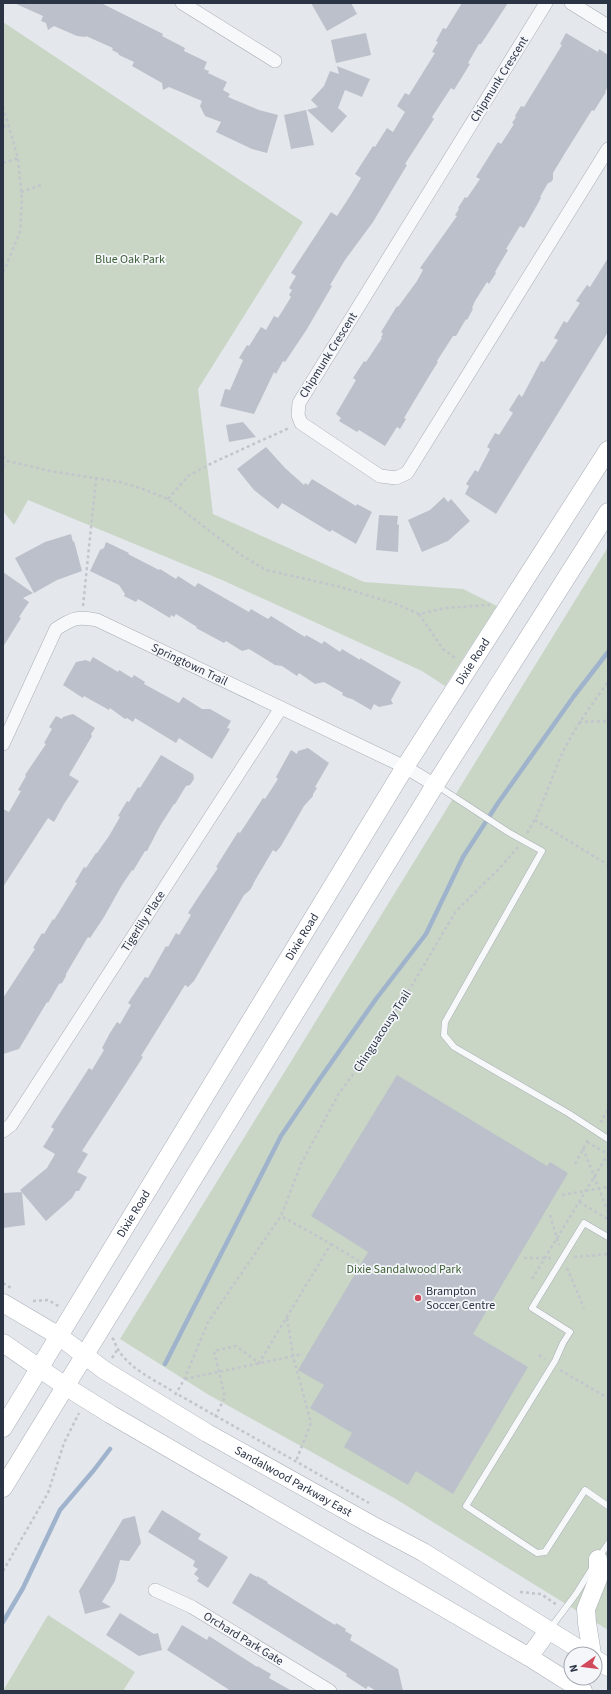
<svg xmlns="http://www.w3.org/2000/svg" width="611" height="1694" font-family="'Source Sans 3',sans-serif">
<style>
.green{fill:#c9d6c5}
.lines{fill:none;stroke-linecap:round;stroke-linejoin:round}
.stream{stroke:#9fb4cc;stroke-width:4.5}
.building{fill:#bbc0ca}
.service-casing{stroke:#a9aeb7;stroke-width:7}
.minor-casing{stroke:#a9aeb7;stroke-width:14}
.secondary-casing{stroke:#a9aeb7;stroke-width:19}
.path{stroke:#c2c5cb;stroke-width:2.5;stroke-dasharray:3 3;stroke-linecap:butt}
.service{stroke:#f7f8fa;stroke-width:6}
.minor{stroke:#f7f8fa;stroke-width:13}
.secondary{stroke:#fff;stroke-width:18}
.poi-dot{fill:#d1495b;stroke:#f4f6f9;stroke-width:1.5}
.labels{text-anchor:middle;stroke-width:3.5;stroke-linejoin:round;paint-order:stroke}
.street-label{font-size:12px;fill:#2b3445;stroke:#f4f6f9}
.park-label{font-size:12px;fill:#3f6138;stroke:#f4f6f9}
.poi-label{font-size:12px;fill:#2b3445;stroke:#f4f6f9;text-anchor:start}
</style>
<rect width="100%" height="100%" fill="#e4e7ec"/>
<path class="green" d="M3,22L303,222L198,389L213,514L364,582L463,589L497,606L445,686L422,671L222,580L28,500L14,525L3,511Z
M608,547V1630L394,1498L209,1395L120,1339Z
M48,1615L135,1672L123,1691H3Z"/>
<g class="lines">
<path class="stream" d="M165,1364L281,1136L319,1080L376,999L426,934L463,857L498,803L574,696L608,652
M3,1622L23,1588L60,1510L94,1470L110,1449"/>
</g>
<path class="building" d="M14,3H101L163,34L162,36L185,48L184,51L207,62L204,69L209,71L208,73L227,82L223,90L230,94L228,97L259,110L278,115L267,153L252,149L216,132L221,122L205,116L200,106L202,101L169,87L163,90L162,83L132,66L134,62L119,55L118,53L112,50L113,48L86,36V37L77,36L54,26L48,30L46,23L41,21L43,16Z
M311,3H351L357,14L327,31Z
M462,3H508L481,44H479L468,63L470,64L454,90L451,88L432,117L434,119L405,164L407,165L373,222L345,260L330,285L332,286L307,329L285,362L283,361L276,374L274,372L254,414L220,406L225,389L230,390L243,360L239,358L247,345L249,346L261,327L266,330L274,316L278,318L291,297L289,295L292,290L289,288L296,276L291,273L331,212L337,216L350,196L361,178L355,174L373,146L375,147L387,128L393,132L405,112L397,106L405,93L409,95L435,53L432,52L438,42L436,41L443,28L446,29Z
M366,33L371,55L336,63L331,40Z
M566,33L598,52L599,49L608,55V86L605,92H606L594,111L592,110L565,153L553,173V179L551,182L548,183L540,197L541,198L524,228L520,226L506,249L508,250L495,272L496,273L489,284L487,282L475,301L472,308L473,309L467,320L466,319L456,336H453L437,361L438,362L431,373L404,418L406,419L400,429L397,427L385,446L359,430L357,432L339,421L341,418L336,414L356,380L353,378L364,361L366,362L382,338L381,337L383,334L381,332L397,306L398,307L417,281L423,270L420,268L457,216L455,215L459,209L458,208L465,197L467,198L480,179L476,177L498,142L501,144L514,124L512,123L516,117L515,116L521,106L524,107L562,45L560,44Z
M337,66L370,79L362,97L345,90L338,108L347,116L332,133L307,110L318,107L311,100L324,86L330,71L339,74Z
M306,110L314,145L291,149L284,115Z
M608,258V332L496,514L465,494L469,486L466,484L475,470L478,472L490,449L487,447L495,433L499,435L513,413L509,410L519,394L522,397L541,361L544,362L558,340L554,338L564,321L567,323L580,303L576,301L587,285L590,287Z
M243,422L256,437L229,442L226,425Z
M266,447L285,468L304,485L305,483L308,485L312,479L356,506L357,504L372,512L356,544L332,530L330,532L282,503L278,509L254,490L237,469Z
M444,497L448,502L451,499L470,521L448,541L422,552L408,520L430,510Z
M379,515L398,516L397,525L399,524L398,552L376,550Z
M71,534L73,542L74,541L82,571L57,580L34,593L15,558L45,542Z
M106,542L129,553L128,554L159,570L160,569L176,579L178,576L195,587L198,583L249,612L251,609L268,619L271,616L305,637L306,635L322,644L324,641L340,652L342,649L360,660V658L401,682L391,700L393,704L379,707L374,704L371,710L352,699L348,698L342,695L343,693L324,682L315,684L299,673L297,676L282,666L275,665L249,649L242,651L226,641L224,643L196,628L197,627L176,614L174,617L171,615L170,618L138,599L136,602L124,596L125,594L119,585L90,571L100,550L104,548Z
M3,572L33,593L23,598L29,602L19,617L21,618L3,647Z
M93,657L118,672L119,670L132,678L134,675L145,682L144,684L179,703L183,697L202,709H210L231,721L227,728L230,729L212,759L179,738L176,743L135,718L133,722L127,718L125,719L110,708L109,710L84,696L83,698L63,685L76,662L86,660L90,662Z
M73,714L95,728L91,734L92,736L69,775L79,781L64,804L54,822L48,818L3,887V809L9,812L21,791L18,790L26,776L25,775L46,744L44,743L52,729L49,727L56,716L62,719L63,717Z
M308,748L329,763L315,787L317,788L313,794V796L304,806L281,846L276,852L273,850L253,884V885L250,890L244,895L194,981L188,987L185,985L141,1056L143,1057L130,1077L82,1151L88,1154L77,1172L87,1177L79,1191H76L72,1198L46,1221L20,1190L47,1168L55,1154L43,1147L54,1129L51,1127L89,1068L92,1070L104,1050L102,1048L110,1033L117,1022L120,1024L131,1005L128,1003L145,977L148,978L166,946L168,947L176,933L179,935L191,915L188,913L197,899L218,868L216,867L238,832L240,833L263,798L265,799L278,779L276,777L291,750L297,754L298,751Z
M161,755L193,774L194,779L190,785L186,786L175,804H174L160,826L147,851H145L133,871L132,870L122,885L104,917L90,938L88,937L66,974V976L62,983L59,984L48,1003L47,1002L19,1049L3,1054V998L35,949L33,948L42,933L44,934L53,919L54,920L77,883L75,882L84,867L86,868L96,853H97L109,836L120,817L118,816L127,801L129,802L138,787L140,788Z
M397,1075L547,1166L550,1162L568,1173L473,1334L528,1367L453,1494L416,1471L408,1485L344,1447L352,1433L310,1408L324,1385L298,1370L368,1252L311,1216Z
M22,1192L25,1225L3,1228V1193Z
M162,1510L201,1534L198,1539L228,1557L208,1588L197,1581L199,1578L194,1574L198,1569L193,1566L195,1561L148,1532Z
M135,1516L141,1543L129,1561L120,1560L115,1581L102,1602L111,1607L85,1614L79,1591L123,1519Z
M250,1573L257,1577V1576L268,1582L267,1583L335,1625L336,1623L346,1629L345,1631L352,1635L350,1640L398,1669L403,1691H376L368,1686L366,1689L346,1676L347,1674L232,1603Z
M120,1613L154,1634L158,1633L162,1650L139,1656L106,1635Z
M182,1625L207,1640L209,1636L257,1667V1666L271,1674L269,1678L292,1691H231L167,1650Z"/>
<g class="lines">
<g class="service-casing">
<path id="service" d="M436,785L508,832L542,851L445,1022L444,1035L454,1047L568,1113L608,1139
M608,1237L584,1223L532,1308L570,1332L563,1343L555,1361L466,1506L537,1553L545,1552L585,1490L608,1506
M599,1557L608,1544
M549,1630L576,1594L593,1567"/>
</g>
<g class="minor-casing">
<g id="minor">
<path d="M182,3L275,61"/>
<path d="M546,3L299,403L298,415L301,423L380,476L396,478L407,473L608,149"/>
<path d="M571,3L608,26"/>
<path id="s1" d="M3,744L56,629C73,618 78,616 97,620L405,767L435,785"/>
<path id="s2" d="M3,1131L11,1125L281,708"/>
<path id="s3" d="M155,1590L192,1607L330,1691"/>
</g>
</g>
<g class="secondary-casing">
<g id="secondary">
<path id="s4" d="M3,1303L59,1336L104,1370L207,1433L372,1525L423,1552L587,1654"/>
<path d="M3,1343L65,1386L110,1414L529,1657L583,1691"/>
<path id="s5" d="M3,1428L405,767L608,450"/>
<path d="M3,1488L435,785L608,512"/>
<path d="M592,1654L587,1623L586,1609L598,1579V1559"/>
<path d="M529,1657L548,1631"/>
<path d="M595,1659L608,1667"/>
</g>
</g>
<path class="path" d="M3,107L18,158L22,200L20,232L3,273
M3,127L9,125
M3,163L18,158
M21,192L41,185
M3,456L8,461L50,471L120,482L140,488L168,499L241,555L266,570L337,586L396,604L419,614L445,608L490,605
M3,467L8,461
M168,499L188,476L212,463L289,428
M83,606L96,479
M419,614L443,649L457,659
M579,722L608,721
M535,820L608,865
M527,833C543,808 550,780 562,754C575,727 590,707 608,682
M603,1122L601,1121L608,1110
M587,1142L608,1154
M583,1148L608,1212
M575,1164L589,1138
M562,1195L608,1187
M579,1202L608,1154
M550,1215L559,1245
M331,1244L359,1261
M574,1257L608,1254
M524,1258H551
M567,1268L584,1308
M532,1279L579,1202L608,1219
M3,1283L11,1288
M33,1301L48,1300L60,1307
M287,1318L293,1356L311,1423L296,1461
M112,1338L114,1340C121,1365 153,1379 174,1392
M539,1355L545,1359
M112,1358L117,1350
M560,1370L608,1398
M185,1379L303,1354
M175,1395L184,1380L208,1322L281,1216L301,1164L338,1095L356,1070L408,992L456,911L497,871L518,847
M179,1395L369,1503
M215,1417L225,1397L214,1351L236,1346L259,1363L331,1244L281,1216
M3,1571L48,1493L64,1443L79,1413
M520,1592L541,1594L557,1605"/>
<use href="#service" class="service"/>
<use href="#minor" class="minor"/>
<use href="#secondary" class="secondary"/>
</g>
<circle class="poi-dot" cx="418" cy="1298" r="4"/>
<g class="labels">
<g class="street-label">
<text transform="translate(499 79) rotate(-58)" y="4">Chipmunk Crescent</text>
<text transform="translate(328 355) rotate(-58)" y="4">Chipmunk Crescent</text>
<text dy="4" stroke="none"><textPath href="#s5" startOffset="899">Dixie Road</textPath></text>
<text dy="4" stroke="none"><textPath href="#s1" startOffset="273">Springtown Trail</textPath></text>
<text dy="4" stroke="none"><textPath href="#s2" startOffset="253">Tigerlily Place</textPath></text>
<text dy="4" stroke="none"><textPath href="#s5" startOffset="575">Dixie Road</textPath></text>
<text transform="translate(382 1031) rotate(-57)" y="4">Chinguacousy Trail</text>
<text dy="4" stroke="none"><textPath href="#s5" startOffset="251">Dixie Road</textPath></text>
<text dy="4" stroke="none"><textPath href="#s4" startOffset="341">Sandalwood Parkway East</textPath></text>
<text dy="4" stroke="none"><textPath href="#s3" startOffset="101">Orchard Park Gate</textPath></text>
</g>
<g class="park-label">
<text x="130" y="263">Blue Oak Park</text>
<text x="404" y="1273">Dixie Sandalwood Park</text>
</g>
<g class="poi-label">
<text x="426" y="1295">Brampton<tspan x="426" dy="14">Soccer Centre</tspan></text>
</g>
</g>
<rect width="611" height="1694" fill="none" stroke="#2b3445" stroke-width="8"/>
<g transform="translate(583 1666) rotate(256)"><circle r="19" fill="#f4f6f9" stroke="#a4a8b1"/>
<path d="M0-3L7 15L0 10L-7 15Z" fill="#d1495b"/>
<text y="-6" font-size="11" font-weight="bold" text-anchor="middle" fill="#2b3445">N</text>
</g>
</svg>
